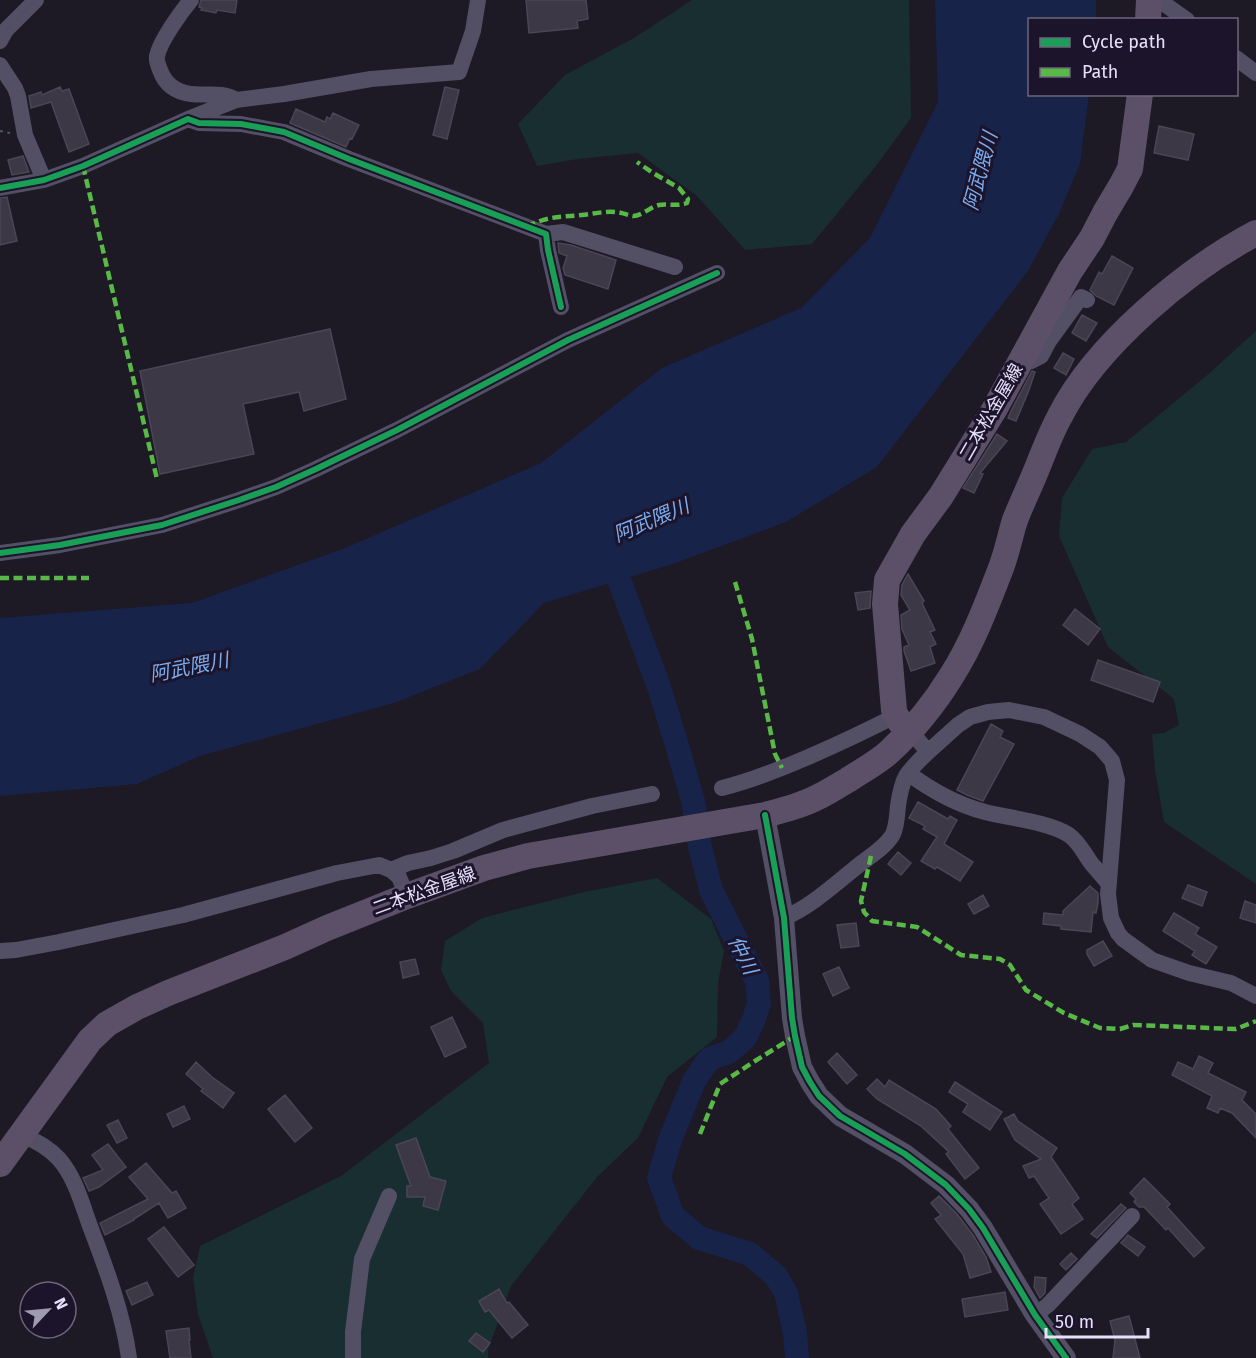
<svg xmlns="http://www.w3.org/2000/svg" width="1256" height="1358" font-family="'Fira Sans','Noto Sans JP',sans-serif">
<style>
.green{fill:#192e31}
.water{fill:#172348}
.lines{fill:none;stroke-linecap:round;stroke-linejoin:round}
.river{stroke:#172348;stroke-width:24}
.building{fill:#3c3846;stroke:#4b4557;stroke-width:1.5}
.path{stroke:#4e5765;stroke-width:2;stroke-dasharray:3 4.5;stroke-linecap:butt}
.minor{stroke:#534f65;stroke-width:16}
.tertiary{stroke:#534f65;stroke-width:20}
.primary{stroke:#5c5068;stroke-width:26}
.quiet{stroke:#58b947;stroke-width:4.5;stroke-dasharray:9 4.5;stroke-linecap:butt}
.cycleway-casing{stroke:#1b142a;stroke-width:10}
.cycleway{stroke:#1a9f57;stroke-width:6}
.labels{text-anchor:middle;stroke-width:6;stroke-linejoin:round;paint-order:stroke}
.street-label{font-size:18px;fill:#e7e0fc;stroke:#1b142a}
.water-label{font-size:20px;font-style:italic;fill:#7aacf0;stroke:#1b142a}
</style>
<rect width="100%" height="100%" fill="#1d1925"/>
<path class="green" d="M692,0H909L911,118L876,166L812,244L745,250L697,196L638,153L578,159L537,166L518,124L565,75L634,38Z
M1256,331V884L1164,822L1155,770L1152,734L1164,733L1179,725L1174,699L1108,647L1059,536L1062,498L1092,449L1126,442L1205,377Z
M657,878L711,919L724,951L718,983L717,1037L667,1077L638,1138L598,1176L511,1286L488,1350V1358H213L198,1314L193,1278L200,1246L341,1176L489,1063L483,1023L451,991L441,970L445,941L482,918L584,892Z"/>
<path class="water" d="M935,0H1096V19L1030,20V94L1089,95L1080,164L1059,214L1028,271L877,467L786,522L670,565L544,603L480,669L394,703L200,756L137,784L0,796V618L192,603L345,548L541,463L662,368L801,308L870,238L938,102Z"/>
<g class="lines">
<path class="river" d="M607,550L621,585L659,687L678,749L693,801L700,847L711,890L757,981L759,1003L754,1019L745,1038L729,1052L709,1059L694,1081L670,1140L659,1178L673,1216L699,1238L750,1254L776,1276L786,1293L795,1333L797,1358"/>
</g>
<path class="building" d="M201,0H237L235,13L217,10L216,13L201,10L202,8L199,7Z
M526,0H586L588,19L577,21L578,28L529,33Z
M60,87L62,91L69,89L89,144L69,152L51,102L31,108L29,96L41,92L42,95Z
M445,87L459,90L447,139L433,135Z
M296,109L325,122L327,117L330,119L333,113L359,125L352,139L350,138L346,147L290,123Z
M1159,126L1194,134L1188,160L1154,153Z
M23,156L29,172L12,175L8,160Z
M7,197L17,241L0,245V198Z
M558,243L571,245L616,260L608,289L565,275L563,268L567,256L559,253Z
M1112,256L1133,268L1114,305L1096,296L1090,290L1099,272L1102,274Z
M1082,315L1097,323L1086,341L1072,333Z
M330,329L346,399L304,411L299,392L243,404L254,454L160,474L140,371Z
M1063,353L1074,359L1066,375L1054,368Z
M1032,371L1035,372L1029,390L1016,421L1008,418L1011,411Z
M997,434L1007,441L980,473L983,474L974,493L963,488Z
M908,574L924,601L922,603L935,630L930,632L936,644L930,647L935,663L911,671L904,651V647L909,645L902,629L901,615L910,610L901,595L902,585Z
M871,591L870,608L858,610L855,593Z
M1075,609L1100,629L1088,645L1063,625Z
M1098,660L1160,682L1153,702L1091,680Z
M991,724L1003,731L1000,737L1014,744L983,801L967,795L957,790Z
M918,802L948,819L950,816L957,820L944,844L973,862L960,881L937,867L935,869L921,861L937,837L923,829L925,826L909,818Z
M898,852L911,863L901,875L888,864Z
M1188,885L1207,892L1202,906L1182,898Z
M1090,886L1098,893V903L1096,913L1093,912L1091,932L1061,929V926L1043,924L1044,913L1063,915V911Z
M983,895L989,906L974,914L968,904Z
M1245,901L1256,905V923L1240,918Z
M1174,913L1199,928L1195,934L1217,947L1206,964L1192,955L1195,951L1163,931Z
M856,923L859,946L841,948L837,925Z
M1103,941L1112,956L1094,966L1087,954V950Z
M415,959L419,974L403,978L400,962Z
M839,967L849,988L833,996L823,974Z
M452,1017L466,1047L445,1057L431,1027Z
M837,1053L857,1075L847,1084L828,1062Z
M1199,1056L1213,1063L1208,1073L1246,1092L1242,1100L1256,1114V1138L1232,1113L1220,1108L1218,1113L1207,1108L1212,1096L1172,1075L1178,1062L1193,1069Z
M196,1062L212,1077L234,1093L223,1108L201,1091L203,1089L186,1074Z
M877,1079L885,1087L889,1080L936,1109L951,1126L948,1129L979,1168L965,1179L946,1154L949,1152L921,1126L877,1099L867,1089Z
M955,1082L1002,1112L990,1130L963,1112L968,1104L949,1092Z
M285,1095L312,1128L295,1142L268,1109Z
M184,1106L190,1119L173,1127L167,1114Z
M1014,1114L1018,1121L1057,1148L1051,1157L1079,1198L1072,1204L1083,1219L1061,1234L1040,1204L1049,1198L1034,1176L1029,1178L1023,1166L1041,1159L1015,1140L1004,1119Z
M118,1120L127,1138L117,1143L107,1125Z
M416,1138L430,1177L446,1181L438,1210L423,1206L425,1197H407V1186H411L396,1145Z
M108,1144L126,1167L99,1187L89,1191L83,1178L103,1170L92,1155Z
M146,1163L172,1193L176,1191L186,1208L168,1218L159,1203L134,1219V1220L105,1235L100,1223L148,1199L129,1177Z
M1144,1178L1170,1204L1167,1207L1204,1248L1194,1257L1168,1228L1166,1230L1144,1207H1139L1134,1202L1136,1199L1130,1193Z
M939,1196L957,1214L973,1235L986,1257L991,1272L970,1278L963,1254L935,1219L941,1215L931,1203Z
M1121,1204L1126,1208L1097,1238L1091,1234Z
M164,1227L194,1265L178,1277L148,1239Z
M1128,1235L1145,1247L1138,1256L1121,1243Z
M1071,1253L1077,1259L1066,1270L1060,1264Z
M1035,1277L1046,1278L1045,1293L1040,1298L1034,1287Z
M147,1282L153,1295L132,1305L126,1291Z
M499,1289L507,1303L509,1302L528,1325L512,1338L489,1310L485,1312L479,1301Z
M1005,1292L1008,1310L965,1317L962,1299Z
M1129,1316L1140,1358H1113L1115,1340L1110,1321Z
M189,1328L190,1340H189L191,1358H170L166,1331Z
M476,1333L490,1343L483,1352L469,1341Z"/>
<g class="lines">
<path class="path" d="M0,131L10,133"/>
<path class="minor" d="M191,0C181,12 160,41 157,56C156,60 158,65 160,70C165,84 175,92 191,94C206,96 223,91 236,100
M1156,0L1163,3L1187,20
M0,41L6,30L36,0
M1236,58L1256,73
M0,65L15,88L18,96L25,135L44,180
M188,119L236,100L284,94L371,79L459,72L473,31L478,0
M0,188L44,180L83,166L188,119L199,123L241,124L284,132L349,159L546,234L548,250L561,307
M546,234L563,232L675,267
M1022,359L1031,361L1041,356L1049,341L1081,297L1087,300
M0,553L60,545L162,525L239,500L276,487L316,469L397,430L568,340L717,273
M928,752L958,725L970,717L988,712L1009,710L1044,717L1080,734L1100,747L1112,761L1117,780L1108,894L1111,918L1118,933L1123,939L1152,960L1189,973L1231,983L1256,996
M908,773C932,791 955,804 985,812C1009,818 1049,822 1069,835C1079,842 1084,853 1091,863C1097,870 1103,877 1109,884
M722,788C751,781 778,770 806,758C836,745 866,731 895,716
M391,870L408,863L431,858L453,851L503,830L592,806L652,794
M784,918C812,906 835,884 859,865C870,856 886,847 893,834C897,825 897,815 898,806C902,776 907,772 928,752L910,730
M0,951L16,950L59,942L183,915L337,873L379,865L391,870L399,877L407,896
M20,1134C35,1140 48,1147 59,1159C75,1177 82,1204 90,1226C106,1268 123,1313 129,1358
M1035,1315L1048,1305L1132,1216
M353,1358V1332L362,1259L389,1196"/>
<path class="tertiary" d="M765,815L784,918L792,1018L795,1036L802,1067L810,1082L819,1096L840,1116L905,1154L946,1185L969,1209L983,1228L1035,1315L1066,1358"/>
<path class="primary" d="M1148,20L1149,0
M910,730C903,725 896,720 894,710L885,604L887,580L913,534L941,496L994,410L1070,271L1092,238L1105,213L1121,186L1130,169L1140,94
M0,1164L90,1040L107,1024L137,1007L168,993L285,947L327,928L407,896L484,868L528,856L765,815C784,810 803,805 820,796C830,791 839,785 848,780C861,771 877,763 889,752C913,730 935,703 952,675C973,642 987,604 1001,568C1007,552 1010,536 1015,520C1022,502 1031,484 1038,466C1045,449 1051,432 1060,416C1096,345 1186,270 1256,233"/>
<path class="quiet" d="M83,166L157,479
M527,227C546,216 561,217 582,215C593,214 604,211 615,212C621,212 627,215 633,216C642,216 650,207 659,205C668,203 677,207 687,203L688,199L679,188L653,173L637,162
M0,578H89
M735,582L752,639L775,754L782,768
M871,856L861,901L864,912L872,921L917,927L961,955L1000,959L1010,965L1026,990L1064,1013L1100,1028L1120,1029L1133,1025L1236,1029L1256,1021
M700,1134L720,1084L755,1061L795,1036"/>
<g class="cycleway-casing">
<path id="cycleway" d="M0,188L44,180L83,166L188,119L199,123L241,124L284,132L349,159L546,234L548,250L561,307
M0,553L60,545L162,525L239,500L276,487L316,469L397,430L568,340L717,273
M765,815L784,918L792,1018L795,1036L802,1067L810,1082L819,1096L840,1116L905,1154L946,1185L969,1209L983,1228L1035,1315L1066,1358"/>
</g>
<use href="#cycleway" class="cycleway"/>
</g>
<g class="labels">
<g class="street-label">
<text transform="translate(991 412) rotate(-60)" y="6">二本松金屋線</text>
<text transform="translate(424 891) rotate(-20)" y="6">二本松金屋線</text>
</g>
<g class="water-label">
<text transform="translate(980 171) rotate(-75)" y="7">阿武隈川</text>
<text transform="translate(651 520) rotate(-23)" y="7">阿武隈川</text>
<text transform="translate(189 667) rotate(-11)" y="7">阿武隈川</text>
<text transform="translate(743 955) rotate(63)" y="7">仲川</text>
</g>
</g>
<rect x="1028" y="18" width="210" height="78" fill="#1b142a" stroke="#6d667e" stroke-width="1.5"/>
<rect x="1040" y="38" width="30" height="9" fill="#1a9f57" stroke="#6d667e" stroke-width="1.5"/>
<text x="1082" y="48" font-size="18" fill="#e7e0fc">Cycle path</text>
<rect x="1040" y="68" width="30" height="9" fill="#58b947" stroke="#6d667e" stroke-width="1.5"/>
<text x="1082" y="78" font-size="18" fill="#e7e0fc">Path</text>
<g transform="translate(48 1310) rotate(64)"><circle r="28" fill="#1b142a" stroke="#6d667e" stroke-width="1.5"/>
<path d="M0-4.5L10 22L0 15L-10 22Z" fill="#a09ab1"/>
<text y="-9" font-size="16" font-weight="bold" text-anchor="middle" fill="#e7e0fc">N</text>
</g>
<path d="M1046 1328v9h102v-9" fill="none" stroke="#e7e0fc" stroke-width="3"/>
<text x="1055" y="1328" font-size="18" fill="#e7e0fc" stroke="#1b142a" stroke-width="4.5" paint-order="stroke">50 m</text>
</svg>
